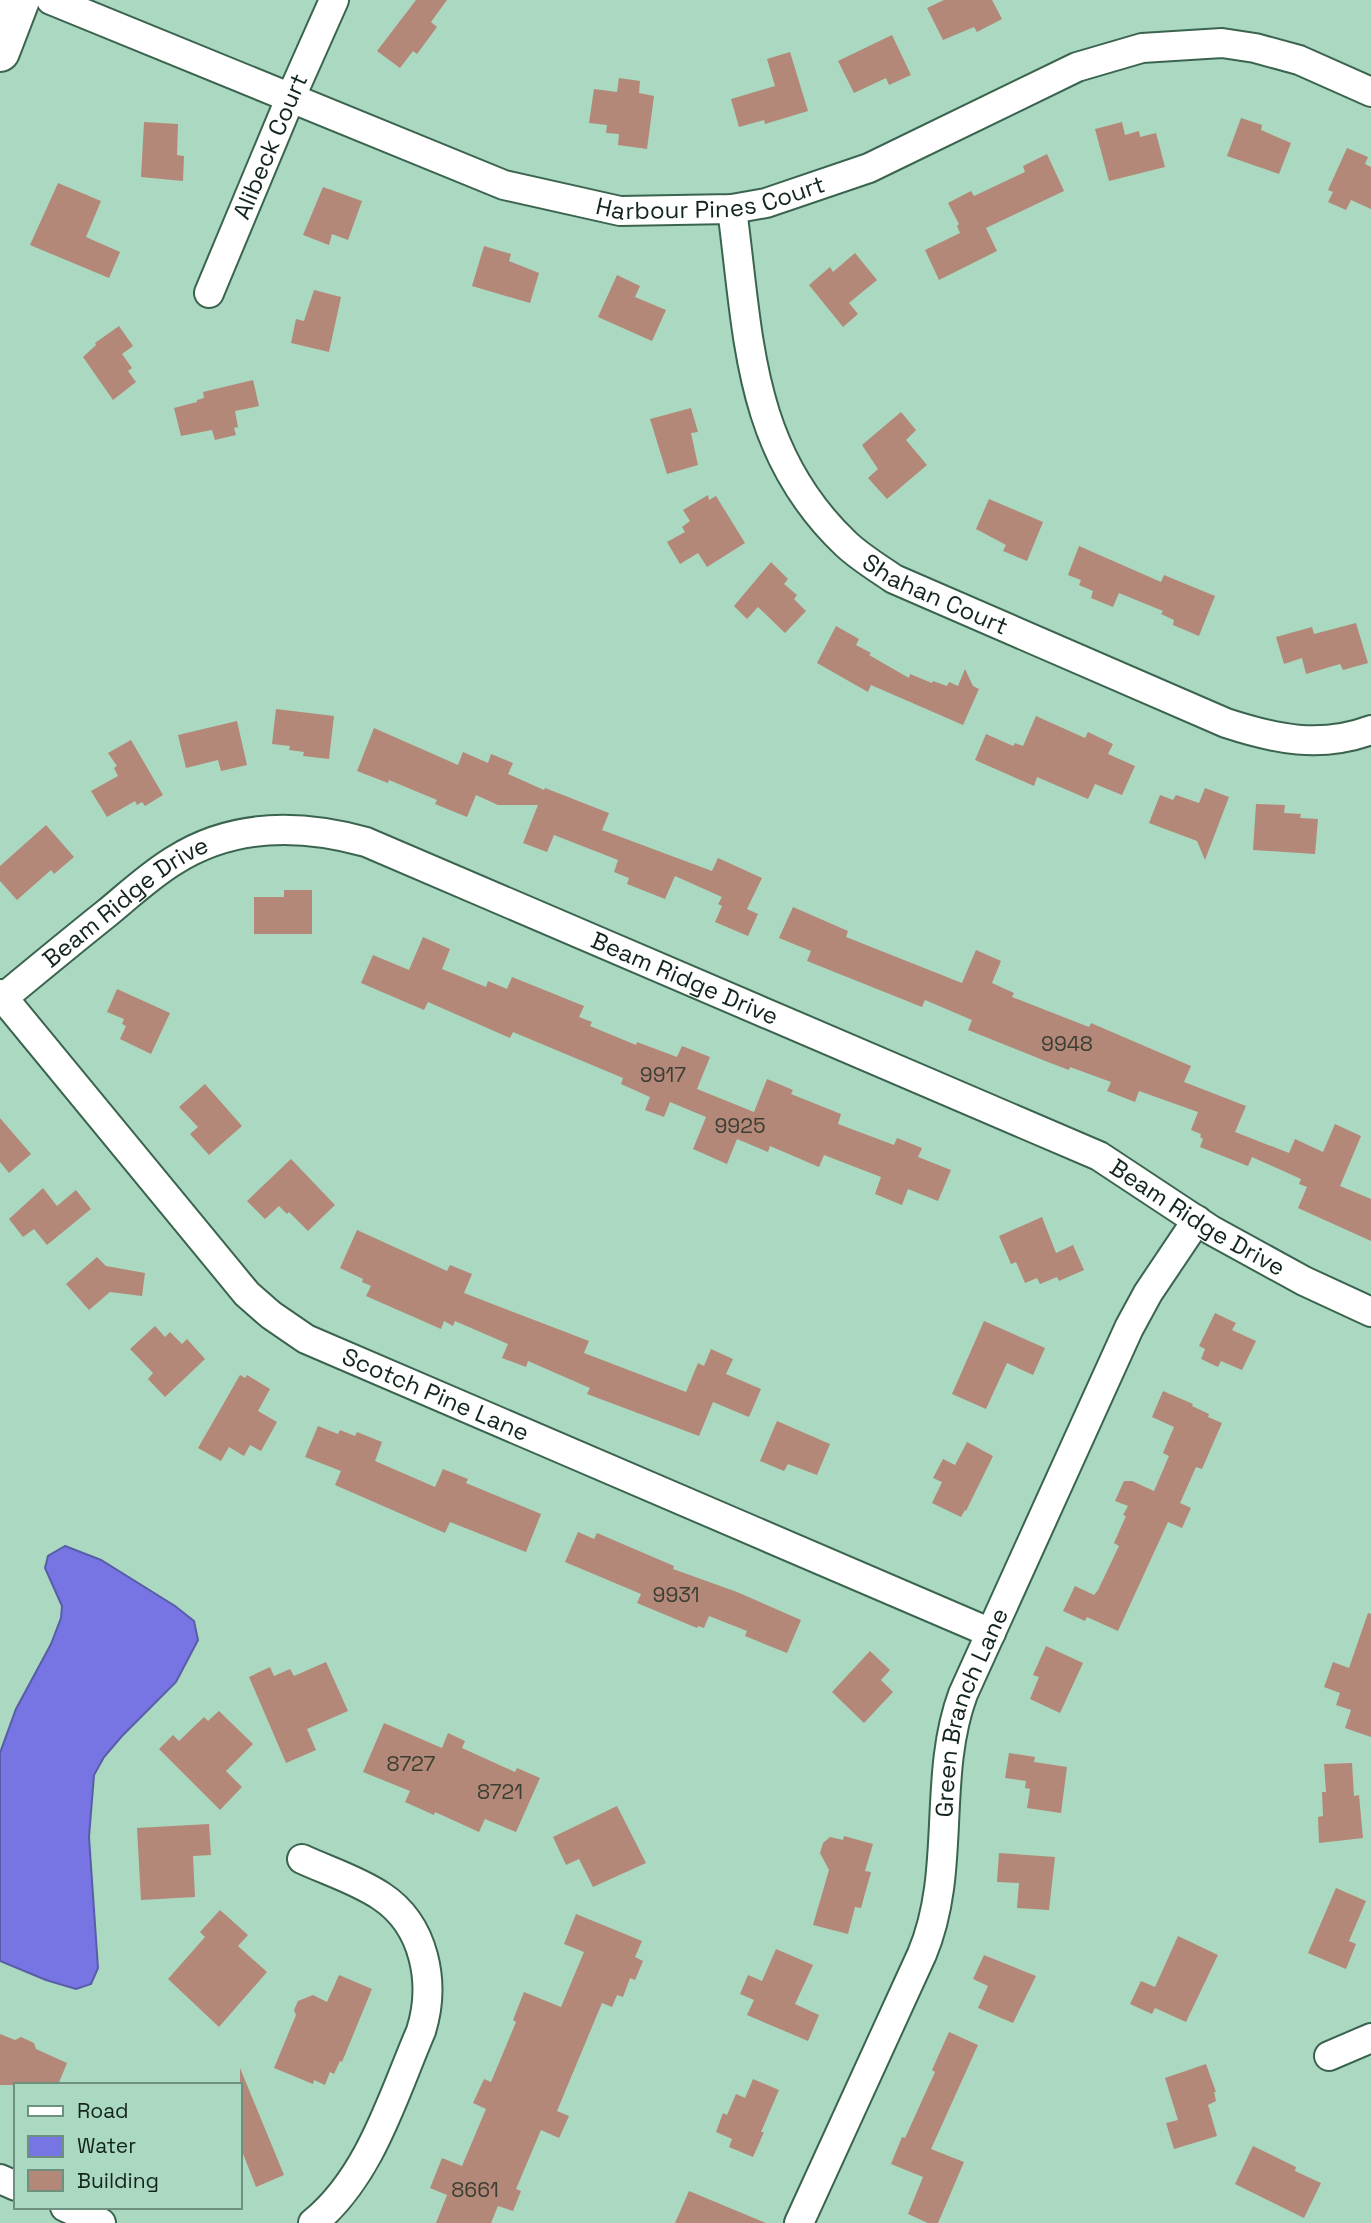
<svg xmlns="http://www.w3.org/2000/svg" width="1371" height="2223" font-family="'Space Grotesk',sans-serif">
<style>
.water{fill:#7775e3;stroke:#595da7;stroke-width:2}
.building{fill:#b38878}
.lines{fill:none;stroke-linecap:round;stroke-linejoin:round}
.street-casing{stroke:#3b644f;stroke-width:32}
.secondary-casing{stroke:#3b644f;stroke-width:42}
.street{stroke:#fff;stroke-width:28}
.secondary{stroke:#fff;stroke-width:38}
.labels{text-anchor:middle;stroke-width:7;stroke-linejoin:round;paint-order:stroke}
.number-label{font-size:21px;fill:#3b3e33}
.street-label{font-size:24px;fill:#13251c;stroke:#abd8c0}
</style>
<rect width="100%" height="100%" fill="#abd8c0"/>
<path class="water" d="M65,1546L101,1560L175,1606L194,1621L198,1640L176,1682L122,1736L104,1757L94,1775L89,1837L98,1968L91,1984L76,1989L46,1980L0,1961V1753L16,1709L51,1644L61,1618L62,1606L45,1568L48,1556Z"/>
<path class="building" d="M416,0H447L431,22L437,27L417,54L413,51L400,68L377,51Z
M944,0H992L1002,19L977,32L974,27L943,40L927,8Z
M892,35L911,75L889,85L886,78L854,93L838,61Z
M790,52L808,111L765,124L764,120L739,127L731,99L775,86L767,59Z
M619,78L640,81L639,93L654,96L647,149L618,145L619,134L606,133L607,125L589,123L594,89L617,92Z
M1241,118L1262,125L1261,130L1291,143L1279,174L1227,156Z
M144,122L178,124L177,155L184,156L183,181L141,177Z
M1122,122L1125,135L1139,131L1140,137L1156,133L1165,167L1109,181L1095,129Z
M1347,148L1368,157L1365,164L1371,167V209L1351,200L1346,210L1328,202L1333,192L1328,190Z
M1047,154L1064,191L986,228L997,251L939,280L925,250L960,233L957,226L959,224L948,203L971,191L974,196L1025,172L1023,166Z
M58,183L101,201L86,237L120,252L109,278L30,245Z
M323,187L362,201L348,240L332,234L329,245L303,235Z
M484,246L511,254L509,261L539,273L530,303L472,286Z
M855,253L877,280L849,303L858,314L843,327L809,285L830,267L833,272Z
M617,275L640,286L635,297L666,310L652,341L598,317Z
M314,290L341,297L329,352L291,343L296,319L304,321Z
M119,326L133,346L122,354L132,368L128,371L136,382L113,400L83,357L96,345L95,343Z
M253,380L259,406L235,411L238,427L234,428L236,435L215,440L212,430L181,436L174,408L197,402V400L204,398L203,392Z
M691,408L698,432L691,433L698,465L667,474L650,419Z
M901,412L916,430L906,440L927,465L887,499L868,478L878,469L862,445Z
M708,495L709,500L716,496L745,543L707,567L698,553L680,564L667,542L685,532L682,527L690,521L683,510Z
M989,499L1043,522L1027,561L1003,551L1006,545L976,529Z
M1079,546L1161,582L1164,575L1215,596L1199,636L1173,625L1174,620L1161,614L1163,611L1119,593L1113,607L1091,598L1093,591L1079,585L1081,580L1068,575Z
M771,562L788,579L784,584L797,595L794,599L806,611L785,633L758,607L747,619L734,606Z
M1356,623L1368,663L1343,670L1340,664L1306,674L1302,658L1284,664L1276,637L1312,627L1314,634Z
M836,626L859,639L856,645L871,653L869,655L909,678L910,674L932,683L933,681L947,686L949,682L958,686L965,669L973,686L979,689L963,725L871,685L868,692L817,663Z
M276,709L334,716L329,759L303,756L304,752L289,750L290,746L272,744Z
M1036,716L1085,738L1088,732L1113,744L1108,754L1135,766L1122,795L1095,784L1088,799L1037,777L1034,786L975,760L986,734L1013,746L1015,743L1023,746Z
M237,721L247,765L221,771L218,760L186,768L178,735Z
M374,728L458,765L463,752L488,763L491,754L513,763L508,774L544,790L545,788L609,813L602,830L712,871L718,858L762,878L747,909L758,914L748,936L715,922L722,906L718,904L722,897L675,876L665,899L627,884L629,878L614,872L618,860L554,835L547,852L523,843L538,805H498L476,795L467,817L435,804L437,800L389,780L388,783L357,771Z
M131,740L163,795L145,806L142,802L137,805L135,801L107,817L91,791L118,776L114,768L117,766L108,753Z
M1205,788L1229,797L1205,860L1197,841L1149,823L1160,795L1173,800L1176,795L1199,803Z
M1256,804L1285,805L1284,813L1301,814L1300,818L1318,819L1315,854L1253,850Z
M46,825L74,857L54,874L51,870L17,900L0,881V866Z
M284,890H312V934H254V897H284Z
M793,907L848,931L846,937L962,983L976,950L1001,961L992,983L1014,993L1012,997L1089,1027L1091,1023L1191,1066L1184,1082L1246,1106L1235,1132L1289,1153L1295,1139L1323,1152L1335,1124L1361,1136L1340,1186L1371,1199V1241L1298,1208L1307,1187L1299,1184L1301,1179L1252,1157L1248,1166L1200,1147L1203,1139L1200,1137L1201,1134L1191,1130L1198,1112L1139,1091L1135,1102L1107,1091L1111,1082L1070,1067L1069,1070L1053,1064L968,1030L972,1020L925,1000L922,1007L807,961L811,951L779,938Z
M423,937L450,949L442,969L486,987L488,981L507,989L512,977L584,1006L579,1017L592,1022L590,1026L636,1045L637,1042L677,1057L682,1046L710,1057L697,1089L754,1112L767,1079L793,1090L791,1094L841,1114L838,1124L894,1145L897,1138L922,1148L918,1157L951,1170L938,1201L908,1189L902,1205L875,1194L881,1177L824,1155L819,1167L770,1146L768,1152L737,1139L727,1164L693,1149L706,1117L670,1102L664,1117L645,1110L650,1097L621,1084L623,1078L513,1032L510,1038L428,1002L424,1010L361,983L373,955L409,970Z
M117,989L170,1013L151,1054L120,1039L126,1026L122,1024L124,1019L107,1012Z
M205,1084L242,1126L209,1155L190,1134L198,1127L179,1107Z
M0,1118L31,1154L9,1173L0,1162Z
M291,1159L335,1205L308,1231L289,1212L287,1214L279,1206L265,1219L247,1201Z
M43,1188L57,1206L76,1190L91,1209L47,1245L34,1229L23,1237L9,1219Z
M1042,1217L1056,1253L1073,1245L1084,1270L1059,1281L1057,1277L1040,1284L1037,1278L1025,1283L1016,1262L1011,1264L999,1236Z
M357,1230L447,1271L450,1265L472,1274L464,1293L589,1341L584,1353L686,1392L698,1363L704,1366L711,1349L733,1359L726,1374L761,1389L749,1417L713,1402L699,1436L587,1394L590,1388L528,1361L526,1367L502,1358L508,1344L455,1321L453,1326L444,1321L441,1329L366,1296L371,1286L362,1282L363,1279L340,1268Z
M97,1257L106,1266L145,1273L142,1296L110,1292L89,1310L66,1284Z
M1215,1313L1236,1323L1232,1330L1256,1341L1242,1370L1221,1361L1218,1367L1201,1359L1205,1349L1199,1346Z
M984,1321L1045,1348L1033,1375L1007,1363L986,1409L952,1394Z
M155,1326L165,1337L170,1332L182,1344L187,1339L205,1359L165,1397L148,1379L153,1373L130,1349Z
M240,1375L245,1378L247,1375L270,1389L258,1411L277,1422L261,1451L250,1445L244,1456L229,1447L221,1461L198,1448Z
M1163,1391L1193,1404L1192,1406L1209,1414L1208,1417L1222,1423L1202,1469L1196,1467L1180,1503L1191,1508L1182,1528L1168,1522L1118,1631L1087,1617L1085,1621L1063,1611L1075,1586L1094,1595L1098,1590L1119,1546L1114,1543L1126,1516L1123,1515L1128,1506L1115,1501L1124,1481H1132L1154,1491L1169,1456L1163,1453L1174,1427L1152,1417Z
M777,1421L830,1444L817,1475L788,1464L784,1471L760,1461Z
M318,1426L338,1434L340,1430L355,1436L357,1432L382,1442L375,1461L435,1487L443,1469L468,1479L466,1483L541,1514L526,1552L450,1522L445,1533L335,1485L341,1471L305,1457Z
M967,1442L993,1456L966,1511L965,1510L961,1517L932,1503L942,1482L933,1478L943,1459L955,1465Z
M578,1532L594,1539L597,1533L674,1566L673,1569L737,1592L801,1620L787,1653L745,1636L747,1631L709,1616L704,1628L698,1626L697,1628L637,1603L641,1594L565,1562Z
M1368,1613L1371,1614V1737L1345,1728L1351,1710L1336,1705L1340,1693L1324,1687L1333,1662L1349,1668Z
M1046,1646L1083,1663L1060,1713L1030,1699L1039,1677L1033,1675Z
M870,1651L890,1670L881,1680L893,1692L864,1723L832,1692Z
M326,1662L348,1711L307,1729L316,1750L286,1763L249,1677L270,1667L274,1676L290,1669L294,1676Z
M219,1711L253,1744L226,1771L242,1787L220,1810L159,1749L173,1735L179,1741L204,1717L208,1721Z
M384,1723L442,1748L448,1733L465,1741L462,1748L515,1772L517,1768L540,1778L516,1832L485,1819L479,1832L435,1812L434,1815L405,1802L410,1791L363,1772Z
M1009,1753L1035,1757L1034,1762L1067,1767L1061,1813L1027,1808L1030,1789L1025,1788L1026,1781L1005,1778Z
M1352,1763L1354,1796L1359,1795L1363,1838L1319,1843L1318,1817L1323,1816L1322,1792H1326L1324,1764Z
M617,1806L646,1863L593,1887L579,1859L566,1865L553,1837Z
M209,1824L211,1855L193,1856L195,1897L141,1900L137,1828Z
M844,1836L873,1844L865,1871L871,1872L861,1908L855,1907L848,1934L813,1925L829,1870L820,1853L823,1843L830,1837L843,1840Z
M999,1853L1055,1857L1049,1910L1017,1908L1019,1883L997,1882Z
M1336,1888L1366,1901L1349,1941L1356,1944L1346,1969L1308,1953Z
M220,1910L248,1935L238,1946L267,1972L219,2027L168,1979L205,1937L200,1932Z
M576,1914L642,1941L635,1957L643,1961L635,1980L630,1978L623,1997L617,1995L612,2007L602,2003L557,2111L569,2116L559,2138L541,2130L516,2189L521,2191L513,2211L498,2206L491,2223H436L447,2195L430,2188L442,2158L462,2166L486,2109L473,2103L484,2079L491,2082L516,2022L513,2020L524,1992L561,2007L584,1952L564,1944Z
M1178,1936L1218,1955L1186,2022L1155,2008L1152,2014L1130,2004L1141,1981L1155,1987Z
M776,1949L813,1965L795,2004L819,2015L808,2041L747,2015L754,2000L740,1994L748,1975L762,1981Z
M984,1955L1036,1976L1013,2023L978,2008L988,1986L973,1979Z
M339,1975L372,1989L342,2062L340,2061L334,2074L330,2072L325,2085L314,2080L313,2084L274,2068L296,2015L294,2010L298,2001L313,1995L327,2002Z
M949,2032L978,2045L931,2149L964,2162L938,2223H928L908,2214L923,2177L891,2164L902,2137L905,2138L935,2072L932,2070Z
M0,2034L15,2040L21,2037L34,2043L36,2049L67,2063L58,2085H0Z
M1206,2064L1216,2092H1214L1216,2101L1208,2105L1217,2136L1174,2149L1166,2123L1178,2120L1165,2078Z
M240,2068L284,2175L256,2187L240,2146Z
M753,2079L779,2090L761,2132H764L753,2157L729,2147L732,2139L716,2132L723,2113L727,2115L736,2094L745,2098Z
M1253,2146L1296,2167L1295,2171L1321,2183L1304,2218L1235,2184Z
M689,2191L766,2223H675Z"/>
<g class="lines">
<g class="street-casing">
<g id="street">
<path id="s1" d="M51,0L504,185L620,211L732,209L766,203L869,168L1077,67L1142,48L1222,43L1255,48L1299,60L1371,92"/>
<path id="s2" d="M732,209C749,336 747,450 846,544C861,558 878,568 894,579L1226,723C1275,739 1320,749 1371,730"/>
<path id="s3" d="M209,293L290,99L334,0"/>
<path id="s4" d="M0,994L247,1294L271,1315L306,1339L991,1633"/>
<path id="s5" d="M3,998C38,969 72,941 107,913C129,895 150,875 175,860C234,823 301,824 366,842L1099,1156L1211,1230L1304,1281L1371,1312"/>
<path d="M302,1859C328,1871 357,1880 381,1896C425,1925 436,1983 421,2031C393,2096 370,2177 313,2223"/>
<path d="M1329,2056L1371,2038"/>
<path d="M0,2179L16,2186"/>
<path d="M65,2207L101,2223"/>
<path id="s6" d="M799,2223L922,1954C957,1871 932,1778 963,1694L1129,1328L1148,1293L1197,1220"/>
</g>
</g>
<g class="secondary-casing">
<path id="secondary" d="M0,52L20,0"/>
</g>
<use href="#street" class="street"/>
<use href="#secondary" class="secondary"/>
</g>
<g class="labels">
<g class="number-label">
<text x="1067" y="1051">9948</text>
<text x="663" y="1082">9917</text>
<text x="740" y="1133">9925</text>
<text x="676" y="1602">9931</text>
<text x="411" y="1771">8727</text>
<text x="500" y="1799">8721</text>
<text x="475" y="2197">8661</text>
</g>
<g class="street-label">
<text dy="8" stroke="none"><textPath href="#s3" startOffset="159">Alibeck Court</textPath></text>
<text dy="8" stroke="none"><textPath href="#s1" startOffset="700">Harbour Pines Court</textPath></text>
<text dy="8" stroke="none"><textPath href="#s2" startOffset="466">Shahan Court</textPath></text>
<text dy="8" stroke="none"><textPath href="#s5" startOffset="156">Beam Ridge Drive</textPath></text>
<text dy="8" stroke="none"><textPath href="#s5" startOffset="765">Beam Ridge Drive</textPath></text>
<text dy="8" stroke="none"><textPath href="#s5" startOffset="1332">Beam Ridge Drive</textPath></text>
<text dy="8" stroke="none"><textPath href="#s4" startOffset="604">Scotch Pine Lane</textPath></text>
<text dy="8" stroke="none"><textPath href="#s6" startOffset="544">Green Branch Lane</textPath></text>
</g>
</g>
<rect x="14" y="2083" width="228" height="126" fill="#abd8c0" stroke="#6e907e" stroke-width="2"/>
<rect x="28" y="2106" width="35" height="10" fill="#ffffff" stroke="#6e907e" stroke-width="2"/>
<text x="77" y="2118" font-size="21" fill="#13251c">Road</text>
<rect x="28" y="2136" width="35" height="21" fill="#7775e3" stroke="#6e907e" stroke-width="2"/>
<text x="77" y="2153" font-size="21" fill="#13251c">Water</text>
<rect x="28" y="2170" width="35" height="21" fill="#b38878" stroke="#6e907e" stroke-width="2"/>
<text x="77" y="2188" font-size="21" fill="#13251c">Building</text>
</svg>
